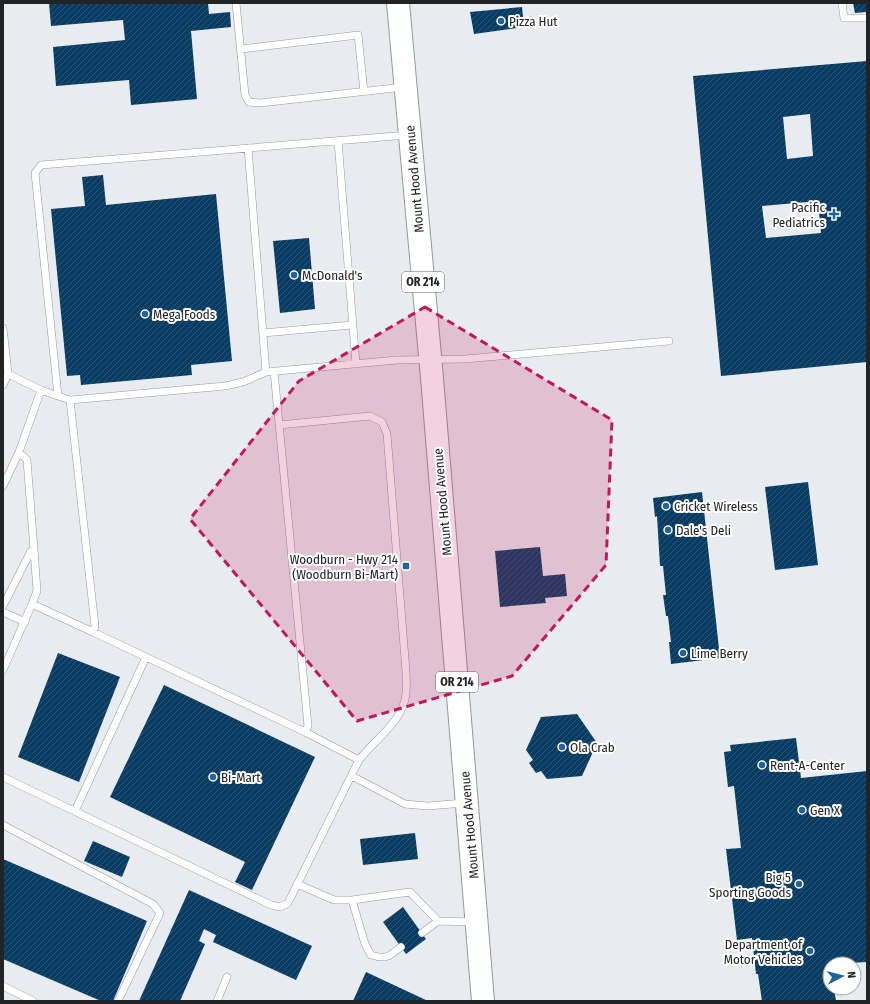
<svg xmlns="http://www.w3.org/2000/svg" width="870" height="1004" font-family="'Fira Sans Condensed',sans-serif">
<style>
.building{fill:url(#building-hatch);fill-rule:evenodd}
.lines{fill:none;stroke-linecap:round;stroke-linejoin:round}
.lane-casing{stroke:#95999c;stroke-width:8}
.primary-casing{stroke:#95999c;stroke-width:24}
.lane{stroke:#fff;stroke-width:7}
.primary{stroke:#fff;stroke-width:22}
.marked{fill:#c2185b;fill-opacity:0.2;stroke:#c2185b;stroke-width:3;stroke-dasharray:8 5;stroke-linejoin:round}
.poi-dot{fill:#206398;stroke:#fff;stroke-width:1.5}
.labels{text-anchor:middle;stroke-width:4;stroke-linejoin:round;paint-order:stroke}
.shield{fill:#fff;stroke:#646566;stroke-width:1}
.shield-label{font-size:12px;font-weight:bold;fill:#212324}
.poi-label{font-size:13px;fill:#212324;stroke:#fff;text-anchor:start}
.street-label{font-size:13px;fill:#212324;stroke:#fff}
</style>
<defs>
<pattern id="building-hatch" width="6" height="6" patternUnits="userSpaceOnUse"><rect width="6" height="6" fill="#083c62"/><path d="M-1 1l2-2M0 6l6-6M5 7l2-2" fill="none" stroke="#2c5674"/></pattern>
</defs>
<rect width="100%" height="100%" fill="#e8ebef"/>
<path class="building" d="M49,3H208L209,14L230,12L231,27L191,31L197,99L131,105L129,80L56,86L53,47L125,40L123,20L51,26Z
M853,3H867V12L855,13Z
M522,7L524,27L474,34L470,12Z
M867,61V362L721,376L693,76ZM810,114L813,156L787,159L783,117ZM818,201L821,233L766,238L762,206Z
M103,175L106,205L216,194L232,361L191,365L192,375L81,385L80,375L67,376L51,209L85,206L82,177Z
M309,238L315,309L280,313L273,241Z
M808,482L818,565L775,570L765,487Z
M702,492L720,658L671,664L669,642H671L668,616H666L663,595H666L663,566H660L657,516L655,517L653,498Z
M540,547L543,576L565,574L567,596L545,598L546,603L500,607L495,551Z
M58,653L120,677L79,782L18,757Z
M164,685L315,757L252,890L235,882L245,862L110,797Z
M577,714L597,743L582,776L547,779L541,771L536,773L529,763L533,760L526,750L541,717Z
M796,738L801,778L867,771V962L830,964V988H834L836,1001H762L758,974H756L752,938L737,940L726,849L741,848L734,786L728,787L724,752L731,751L730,745Z
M415,833L418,859L363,865L360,839Z
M93,841L130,857L122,877L84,861Z
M3,859L147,921L113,1001H101L3,959Z
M189,890L312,946L296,980L213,942L216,935L204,929L199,941L205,944L180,1001H139Z
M403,907L426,939L406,954L383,922Z
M366,972L428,1001H353Z"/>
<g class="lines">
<g class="lane-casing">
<path id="lane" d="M236,3L245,95L249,102L260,103L404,87
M842,3L844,18H867
M241,49L358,35L364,92
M338,141L356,364
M248,148L266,372
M3,328L8,374L41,390L19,452L3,486
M263,333L352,325
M274,371L308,726L305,732
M3,385L8,374
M41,390L58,396
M70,400L58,396L35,173L41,165L408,135
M32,604L37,591L34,550
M3,606L31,551L34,550L27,460L19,452
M3,612L25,622
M3,670L32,604L93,632
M359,760L305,732L93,632L95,626L70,400L225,386L243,382L266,372L397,360L465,359L669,341
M352,776L405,804L428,806L464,803
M3,777L271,905L280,907L288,903L359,760C375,739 404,721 406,693C407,682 406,670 405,659L387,434L382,422L370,416L279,425
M75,811L146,657
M3,825L153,904L160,913L118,1001
M297,884L334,900H352L410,892L438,921L474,922
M352,900L365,944L371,955C387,960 389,956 401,947
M422,933L438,921
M3,986L33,1001
M217,1001L227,977"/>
</g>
<g class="primary-casing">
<path id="primary" d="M398,3L432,378L483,1001"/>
</g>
<use href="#lane" class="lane"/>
<use href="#primary" class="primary"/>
</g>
<path class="marked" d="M425,307L612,420L606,565L512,676L357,721L190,519L299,381Z"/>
<g class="poi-dot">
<circle cx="501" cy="21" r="4"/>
<path d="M832 208h4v4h4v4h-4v4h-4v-4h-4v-4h4z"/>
<circle cx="294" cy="275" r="4"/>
<circle cx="145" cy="314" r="4"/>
<circle cx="666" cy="506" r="4"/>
<circle cx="668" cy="530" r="4"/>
<rect x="402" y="562" width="8" height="8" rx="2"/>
<circle cx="683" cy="653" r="4"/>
<circle cx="562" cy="747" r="4"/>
<circle cx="762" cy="765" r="4"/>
<circle cx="213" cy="777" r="4"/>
<circle cx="802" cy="810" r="4"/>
<circle cx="799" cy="884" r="4"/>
<circle cx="810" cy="951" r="4"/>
</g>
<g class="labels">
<g class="shield">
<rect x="402" y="272" width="42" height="20" rx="3"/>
<rect x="436" y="672" width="42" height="20" rx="3"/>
</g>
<g class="shield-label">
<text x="423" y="286">OR 214</text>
<text x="457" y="686">OR 214</text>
</g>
<g class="poi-label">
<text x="509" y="26">Pizza Hut</text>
<text x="825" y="212" text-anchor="end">Pacific<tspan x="825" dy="15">Pediatrics</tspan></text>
<text x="302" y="280">McDonald's</text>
<text x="153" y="319">Mega Foods</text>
<text x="674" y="511">Cricket Wireless</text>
<text x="676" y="535">Dale's Deli</text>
<text x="398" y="564" text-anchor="end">Woodburn - Hwy 214<tspan x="398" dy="15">(Woodburn Bi-Mart)</tspan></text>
<text x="691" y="658">Lime Berry</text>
<text x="570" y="752">Ola Crab</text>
<text x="770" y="770">Rent-A-Center</text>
<text x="221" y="782">Bi-Mart</text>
<text x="810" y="815">Gen X</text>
<text x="791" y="882" text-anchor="end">Big 5<tspan x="791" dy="15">Sporting Goods</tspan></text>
<text x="802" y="949" text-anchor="end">Department of<tspan x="802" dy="15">Motor Vehicles</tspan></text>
</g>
<g class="street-label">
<text transform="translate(414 179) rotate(-95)" y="5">Mount Hood Avenue</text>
<text transform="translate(442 502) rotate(-95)" y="5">Mount Hood Avenue</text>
<text transform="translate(469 825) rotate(-95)" y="5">Mount Hood Avenue</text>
</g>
</g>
<rect width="870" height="1004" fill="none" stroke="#212324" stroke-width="8"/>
<g transform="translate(842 976) rotate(83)"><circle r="19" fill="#ffffff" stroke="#a6a7a7"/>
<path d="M0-3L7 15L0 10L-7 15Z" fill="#206398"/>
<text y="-6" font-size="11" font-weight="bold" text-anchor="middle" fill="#212324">N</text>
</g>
</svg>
